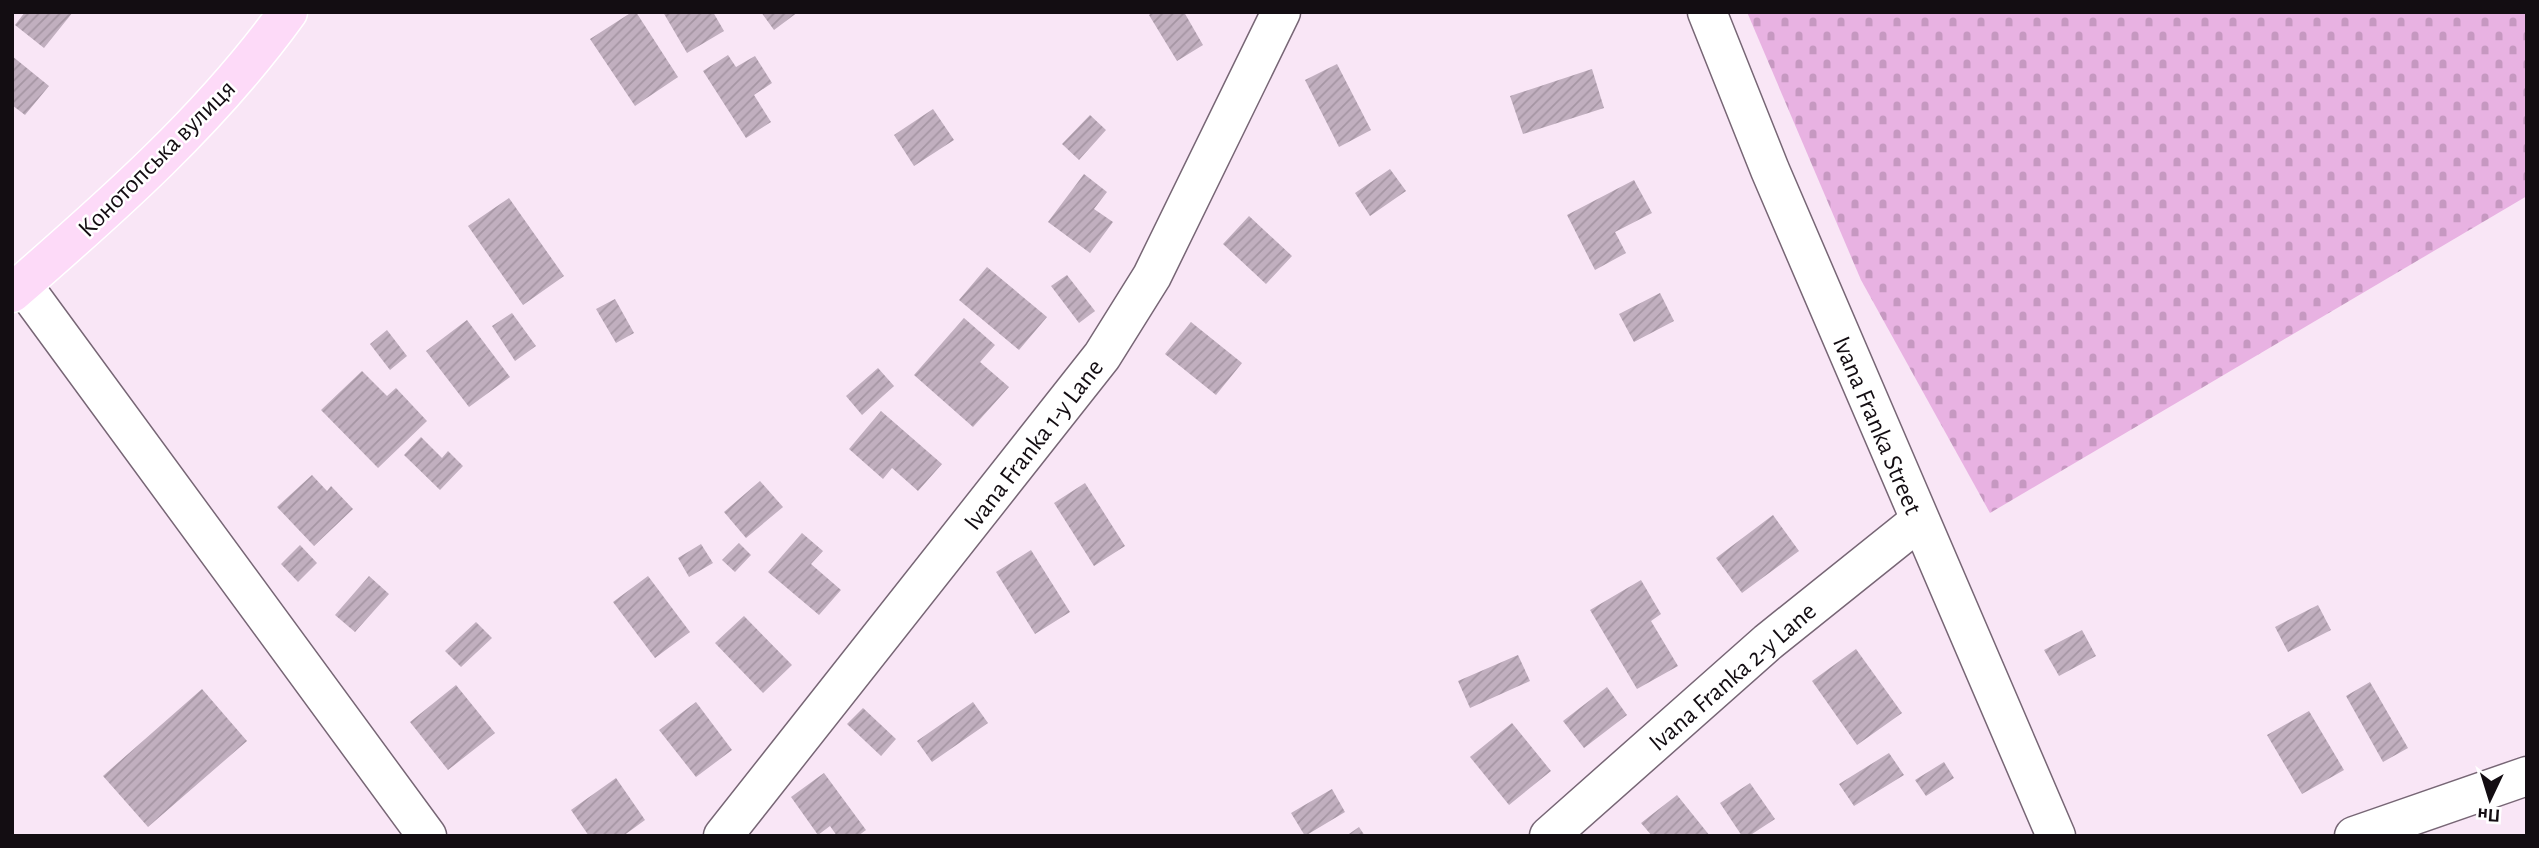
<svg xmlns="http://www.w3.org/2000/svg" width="2539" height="848" font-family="'Alegreya Sans',sans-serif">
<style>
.cemetery{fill:url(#cemetery-stones)}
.building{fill:url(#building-hatch)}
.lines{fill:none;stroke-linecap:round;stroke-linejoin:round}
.street-casing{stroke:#776675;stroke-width:41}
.primary-casing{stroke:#fff;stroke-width:41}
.street{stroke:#fff;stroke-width:38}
.primary{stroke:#fddaf8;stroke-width:38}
.labels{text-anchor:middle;stroke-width:5;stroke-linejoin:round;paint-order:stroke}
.street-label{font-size:26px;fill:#130d12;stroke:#fff}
</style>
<defs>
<pattern id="cemetery-stones" width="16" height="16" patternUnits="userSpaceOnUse" patternTransform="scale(1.75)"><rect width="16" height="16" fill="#e8b2e2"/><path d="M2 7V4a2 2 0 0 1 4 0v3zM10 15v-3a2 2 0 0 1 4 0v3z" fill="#c698c1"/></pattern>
<pattern id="building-hatch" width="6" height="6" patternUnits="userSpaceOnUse" patternTransform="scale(1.75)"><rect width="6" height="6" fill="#c1afbf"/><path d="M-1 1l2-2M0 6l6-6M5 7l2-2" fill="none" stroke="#a595a3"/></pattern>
</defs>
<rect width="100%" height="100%" fill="#f9e6f6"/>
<path class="cemetery" d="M1747,12H2527V196L1990,513L1861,280Z"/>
<path class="building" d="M25,12H73L44,48L15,25Z
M632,12H636L678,77L635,106L590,39Z
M663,12H713L724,31L687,53Z
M761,12H798L774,30Z
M1153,12H1184L1203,45L1177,61L1149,15Z
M728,55L736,67L755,56L772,83L754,95L771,122L746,138L703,71Z
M12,56L49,86L25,115L12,105Z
M1337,64L1371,130L1339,147L1305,80Z
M1592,69L1604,108L1523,134L1510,96Z
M933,109L954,140L914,166L894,135Z
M1090,115L1106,130L1079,160L1062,144Z
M1390,169L1406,191L1370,216L1355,193Z
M1084,174L1107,192L1094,209L1113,222L1090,253L1048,222Z
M1634,180L1652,213L1615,232L1626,253L1595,270L1567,215Z
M509,198L564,276L523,305L468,226Z
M1249,216L1292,256L1266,284L1223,244Z
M987,267L1047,317L1019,350L959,300Z
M1067,275L1095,311L1079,323L1051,286Z
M1660,293L1674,321L1634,342L1619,314Z
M615,299L634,333L616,343L596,309Z
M512,313L536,346L515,361L492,326Z
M964,318L995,345L980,362L1009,387L973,427L914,375Z
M467,320L510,377L469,407L426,351Z
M1191,322L1242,363L1216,395L1165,354Z
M387,330L407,356L390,370L370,344Z
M878,368L894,386L862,415L846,396Z
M362,371L387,396L396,388L427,421L378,468L321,410Z
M881,411L942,464L918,491L892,468L883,479L849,449Z
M421,437L442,458L448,451L463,466L440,490L404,455Z
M312,475L327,491L331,486L353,509L314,546L277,507Z
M760,481L783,507L746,538L724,512Z
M1085,483L1125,546L1094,566L1054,503Z
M1773,515L1799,551L1742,593L1716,558Z
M802,533L823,551L811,564L841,590L819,615L768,572Z
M739,543L751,555L735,572L722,560Z
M701,544L713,563L689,577L678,558Z
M300,545L317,563L298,582L281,564Z
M1031,550L1070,612L1035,634L996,572Z
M369,576L389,594L355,632L335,615Z
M648,576L690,632L655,658L613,602Z
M1641,580L1661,614L1651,621L1678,666L1637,689L1590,610Z
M2318,605L2331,630L2288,652L2275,627Z
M744,616L792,665L763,693L715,643Z
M476,622L492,638L461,667L445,651Z
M2082,630L2096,656L2059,676L2044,650Z
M1856,649L1902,713L1857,745L1812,681Z
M1518,655L1530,681L1470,708L1458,681Z
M2370,682L2408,748L2383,762L2346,696Z
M456,685L495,733L448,770L410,722Z
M1607,687L1627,715L1584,748L1563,721Z
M202,689L247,741L148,827L103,776Z
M696,702L732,750L696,777L659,730Z
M973,702L988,723L932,762L917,741Z
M863,708L896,739L881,756L847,724Z
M2309,711L2344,770L2302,794L2267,735Z
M1512,723L1551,771L1509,805L1470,757Z
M1889,753L1904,775L1854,806L1839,784Z
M1944,762L1954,778L1926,796L1915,780Z
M824,773L866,830L858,836H837L830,826L818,835L791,797Z
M616,778L645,820L623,836H589L571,810Z
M1750,783L1775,819L1749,836H1742L1720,803Z
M1332,789L1345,812L1305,836L1291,813Z
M1677,795L1710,836H1652L1641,823Z
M1359,827L1365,836H1346Z"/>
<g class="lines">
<g class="street-casing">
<path id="street" d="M1707,12L1770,170L2056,836
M22,284L427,836
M723,836L1102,356L1152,276L1281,12
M1549,836L1768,642L1919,521
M2354,836L2527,776"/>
</g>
<g class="primary-casing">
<path id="primary" d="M12,293C111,207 211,119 288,12"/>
</g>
<use href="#street" class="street"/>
<use href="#primary" class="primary"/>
</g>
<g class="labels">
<g class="street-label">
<text transform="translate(156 158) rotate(-45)" y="9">Конотопська вулиця</text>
<text transform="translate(1878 425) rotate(67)" y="9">Ivana Franka Street</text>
<text transform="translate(1033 444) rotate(-52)" y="9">Ivana Franka 1-y Lane</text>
<text transform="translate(1732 676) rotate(-41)" y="9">Ivana Franka 2-y Lane</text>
</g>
</g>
<rect width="2539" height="848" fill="none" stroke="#130d12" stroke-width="28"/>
<g transform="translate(2490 799) rotate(184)" stroke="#ffffff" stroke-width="5" paint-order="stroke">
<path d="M0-5L12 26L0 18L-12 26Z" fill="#130d12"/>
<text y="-10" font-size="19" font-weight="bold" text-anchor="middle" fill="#130d12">Пн</text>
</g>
</svg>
